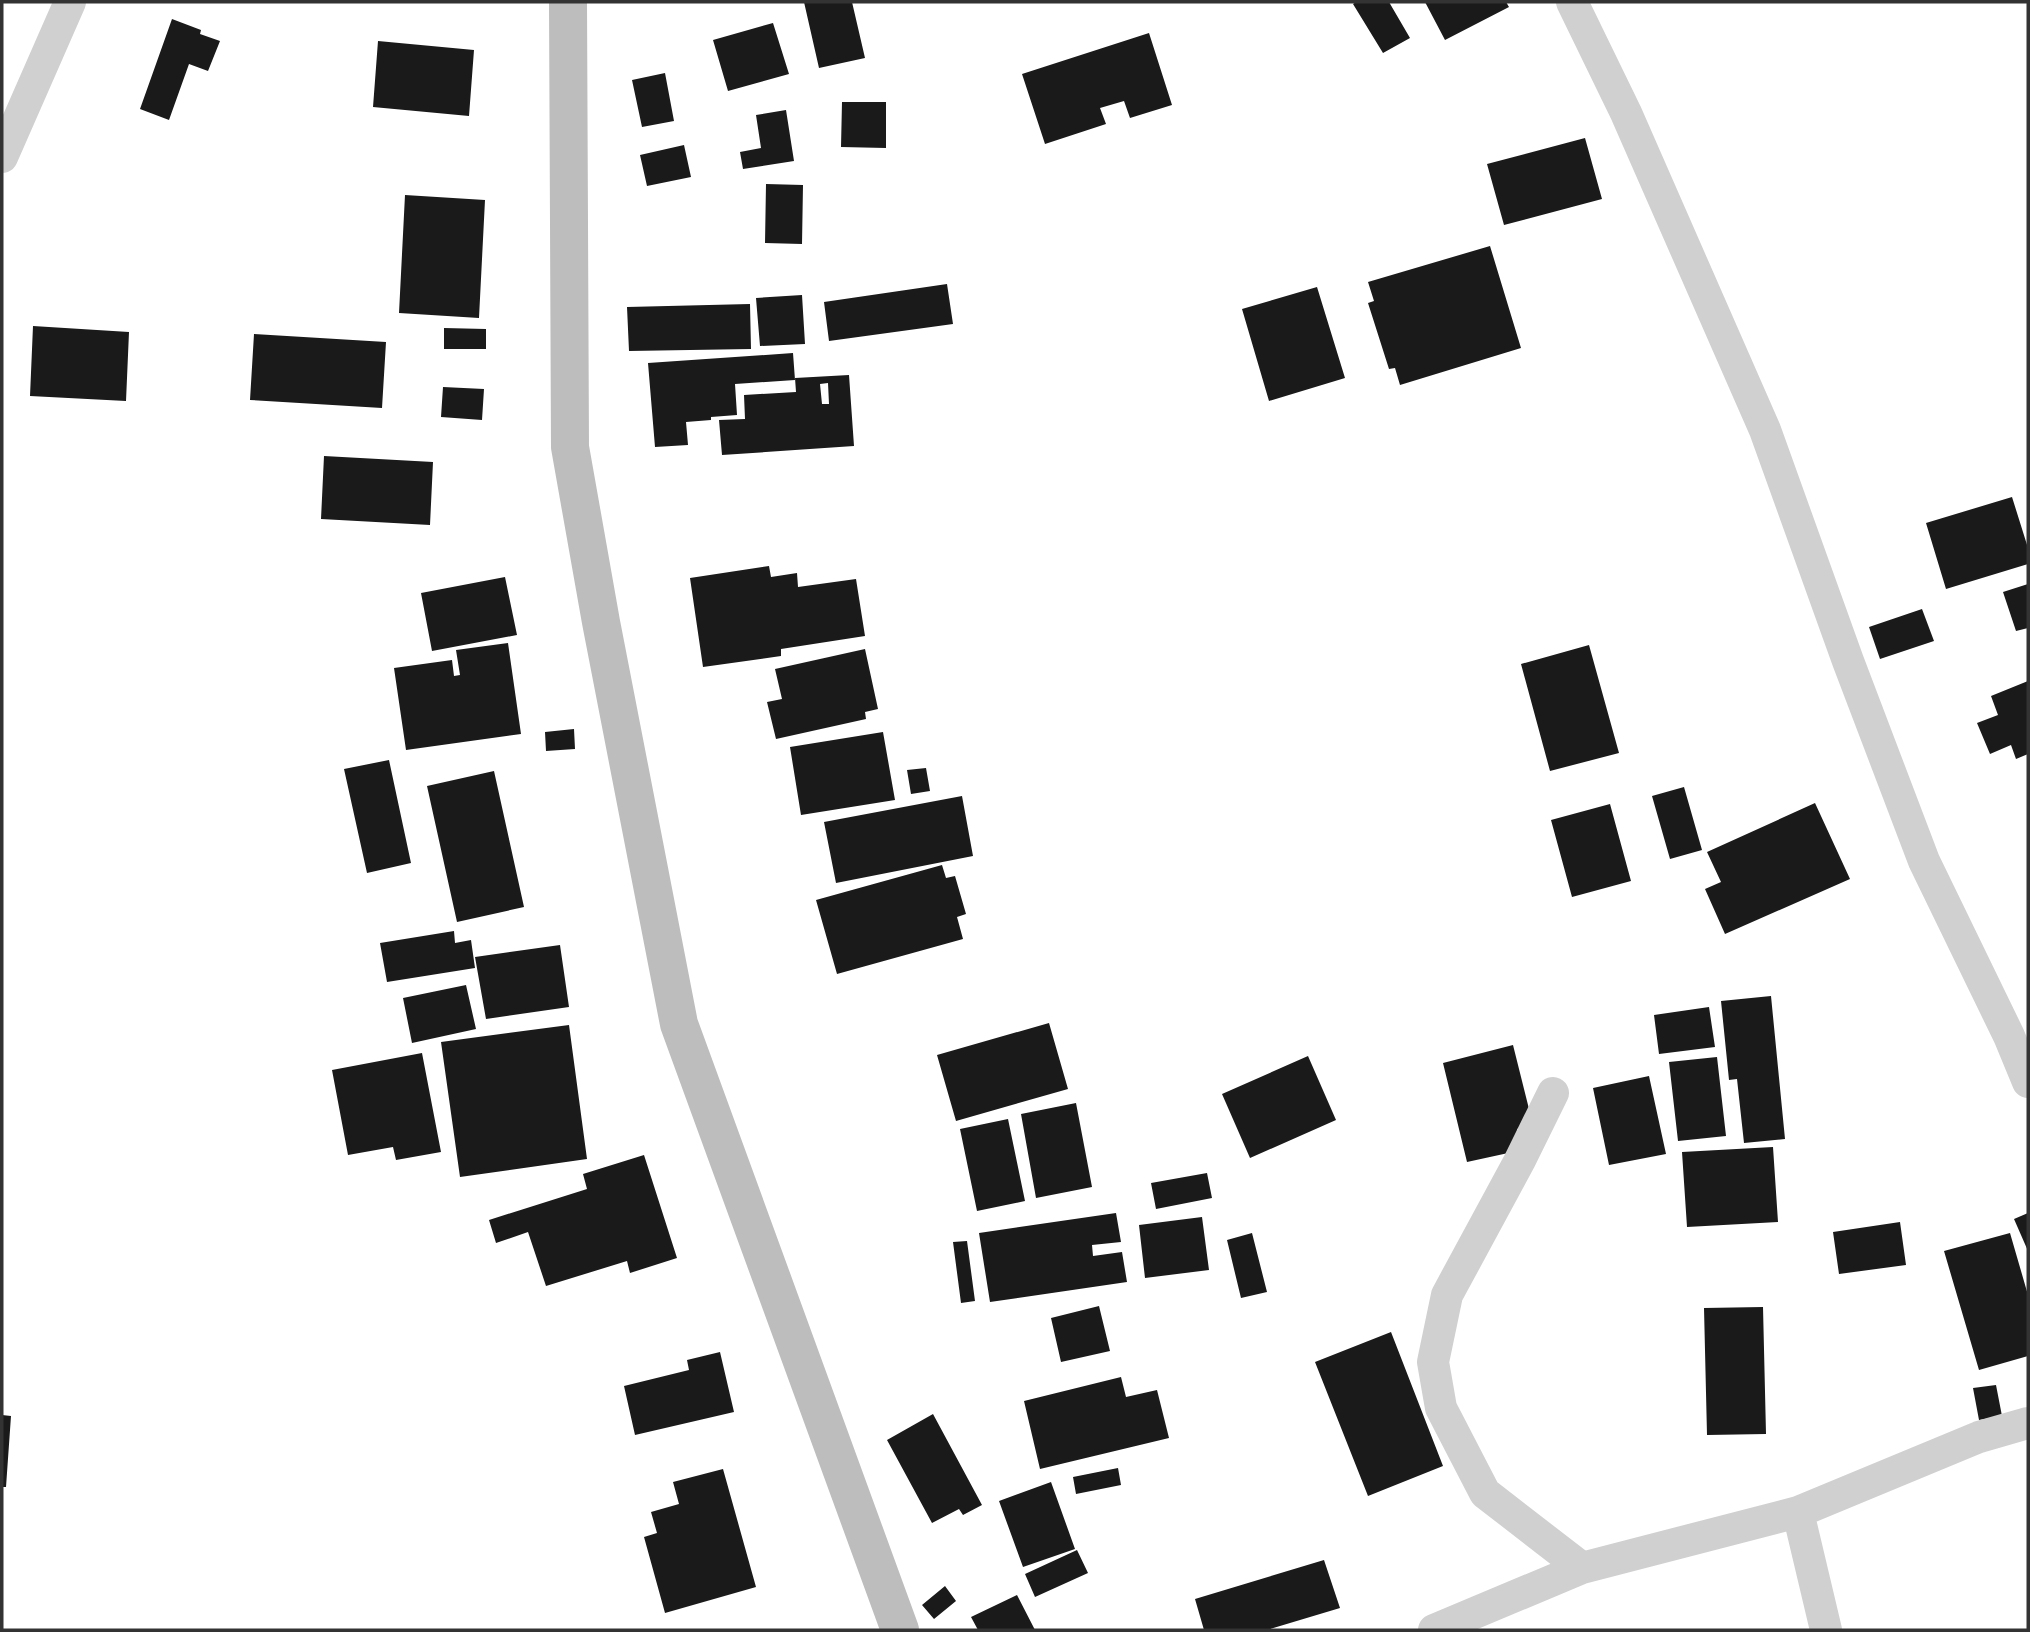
<svg xmlns="http://www.w3.org/2000/svg" width="2030" height="1632" font-family="Inter,sans-serif">
<style>
.building{fill:#1a1a1a;fill-rule:evenodd}
.lines{fill:none;stroke-linecap:round;stroke-linejoin:round}
.minor{stroke:#d0d0d0;stroke-width:32}
.secondary{stroke:#bdbdbd;stroke-width:38}
</style>
<rect width="100%" height="100%" fill="#fff"/>
<path class="building" d="M804,2H852L865,58L819,68Z
M1356,2H1389L1410,38L1383,53L1353,4Z
M1425,2H1506L1509,7L1445,40Z
M172,19L201,30L200,34L220,41L208,71L189,64L169,120L140,109Z
M773,23L789,74L728,91L713,40Z
M1149,33L1172,105L1130,118L1124,101L1100,108L1106,124L1045,144L1022,74Z
M378,41L474,50L469,116L373,107Z
M665,73L674,121L642,127L632,80Z
M842,102H886V148L841,147Z
M786,110L794,161L743,169L740,152L761,148L756,115Z
M1585,138L1602,199L1504,225L1487,164Z
M684,145L691,177L647,186L640,155Z
M766,184L803,185L802,244L765,243Z
M405,195L485,200L479,318L399,313Z
M1490,246L1521,348L1400,385L1395,368L1389,369L1368,303L1374,301L1368,282Z
M947,284L953,324L829,341L824,302Z
M1317,287L1345,378L1269,401L1242,309Z
M802,295L805,344L760,346L756,298Z
M750,304L751,349L629,351L627,307Z
M33,326L129,332L126,401L30,396Z
M444,328L486,329V349H444Z
M254,334L386,342L382,408L250,400Z
M793,353L795,380L735,384L737,415L711,417V420L686,422L688,445L655,447L648,363Z
M849,375L854,446L722,455L719,420L745,419L744,395L796,392L795,378ZM828,383L829,404H822L820,384Z
M443,387L484,389L482,420L441,417Z
M324,456L433,462L430,525L321,519Z
M2012,497L2028,548V564L1946,589L1926,523Z
M769,566L771,577L797,573L798,587L856,579L865,636L781,649V656L703,667L690,578Z
M505,577L517,635L432,651L421,593Z
M2028,584V628L2016,631L2003,592Z
M1922,609L1934,641L1880,659L1869,627Z
M508,643L521,734L406,750L394,668L452,660L454,676L460,675L456,650Z
M1589,645L1619,753L1550,771L1521,664Z
M865,649L878,709L865,712L866,719L776,739L767,702L782,699L775,669Z
M2028,681V754L2016,759L2011,745L1990,754L1977,723L1998,715L1991,696Z
M574,729L575,749L546,751L545,732Z
M883,732L895,800L801,815L790,747Z
M389,760L411,863L367,873L344,769Z
M926,768L930,791L911,794L907,770Z
M494,771L524,907L457,922L427,786Z
M1684,787L1702,850L1670,859L1652,796Z
M962,796L973,856L836,883L824,822Z
M1815,803L1850,879L1725,934L1705,889L1721,882L1707,852Z
M1610,804L1631,881L1572,897L1551,820Z
M942,865L946,878L955,876L966,914L957,917L963,939L837,974L816,900Z
M454,931L455,943L471,940L475,968L387,982L380,943Z
M560,945L569,1007L486,1019L475,957Z
M466,985L476,1029L412,1043L403,998Z
M1771,996L1785,1139L1744,1143L1737,1079L1729,1080L1721,1001Z
M1709,1007L1715,1047L1659,1054L1654,1015Z
M1049,1023L1068,1089L956,1121L937,1055Z
M569,1025L587,1159L460,1177L441,1042Z
M1513,1045L1533,1125L1517,1129L1522,1150L1467,1162L1443,1063Z
M422,1053L441,1152L396,1160L393,1147L348,1155L332,1070Z
M1308,1056L1336,1120L1250,1158L1222,1094Z
M1717,1057L1726,1136L1678,1141L1669,1062Z
M1649,1076L1666,1154L1609,1165L1593,1088Z
M1076,1103L1092,1187L1036,1198L1021,1114Z
M1008,1119L1025,1201L977,1211L960,1129Z
M1773,1147L1778,1222L1687,1227L1682,1152Z
M644,1155L677,1258L630,1273L627,1261L546,1286L528,1232L496,1243L489,1220L587,1189L583,1174Z
M1207,1173L1212,1198L1156,1209L1151,1183Z
M1116,1213L1121,1242L1092,1245L1093,1256L1122,1252L1127,1282L990,1302L979,1233Z
M2028,1213V1251L2014,1219Z
M1202,1217L1209,1270L1145,1278L1139,1225Z
M1900,1222L1906,1265L1839,1274L1833,1232Z
M1252,1233L1267,1292L1241,1298L1227,1240Z
M2010,1233L2028,1295V1356L1979,1370L1944,1251Z
M967,1241L975,1301L961,1303L953,1242Z
M1099,1306L1110,1351L1061,1362L1051,1318Z
M1763,1307L1766,1434L1707,1435L1704,1308Z
M1391,1332L1443,1466L1368,1496L1315,1362Z
M720,1352L734,1412L635,1435L624,1386L689,1370L687,1360Z
M1121,1377L1126,1397L1157,1390L1169,1438L1040,1469L1024,1401Z
M1996,1385L2002,1416L1979,1420L1973,1388Z
M933,1414L982,1505L963,1515L959,1509L932,1523L887,1440Z
M2,1415L11,1416L6,1487H2Z
M1118,1468L1121,1485L1076,1494L1073,1477Z
M723,1469L756,1587L665,1613L644,1537L657,1533L651,1512L679,1504L673,1482Z
M1051,1482L1075,1549L1023,1567L999,1501Z
M1077,1550L1088,1573L1035,1597L1025,1574Z
M1324,1560L1340,1608L1267,1630H1204L1195,1599Z
M945,1586L956,1601L934,1619L922,1605Z
M1017,1595L1035,1630H978L971,1617Z"/>
<g class="lines">
<path class="minor" d="M1572,2L1626,113L1765,430L1848,661L1924,861L2009,1036L2028,1082
M2,157L70,2
M1553,1093L1520,1160L1447,1295L1433,1362L1441,1408L1485,1493L1582,1568
M1798,1512L1826,1630
M1434,1630L1582,1568L1798,1512L1979,1437L2028,1423"/>
<path class="secondary" d="M568,2L570,447L601,622L679,1024L900,1630"/>
</g>
<rect width="2030" height="1632" fill="none" stroke="#333333" stroke-width="7"/>
</svg>
